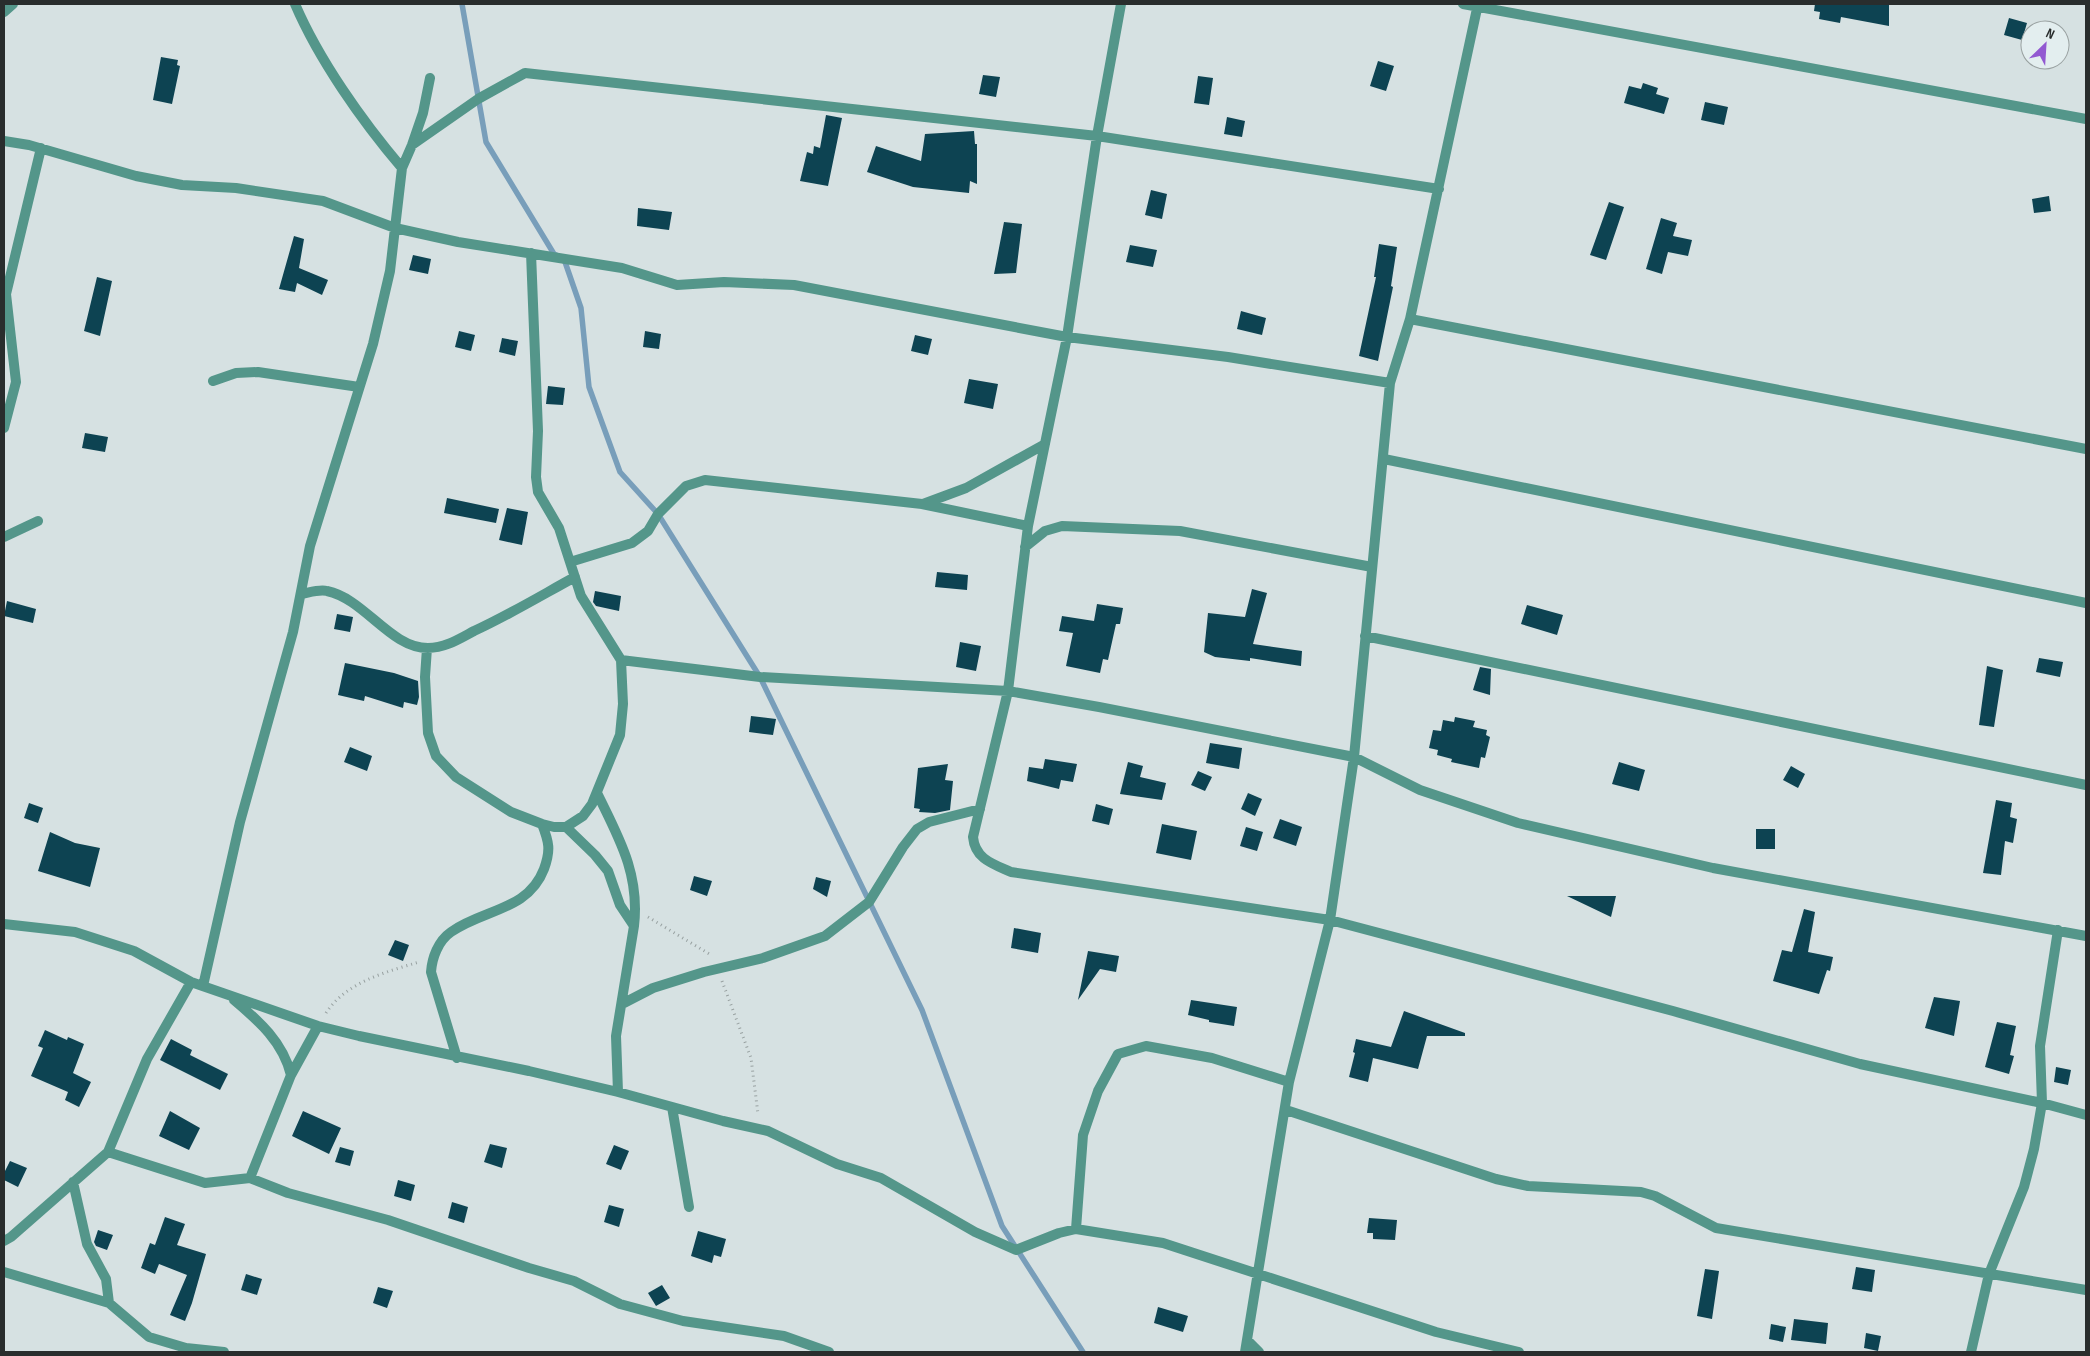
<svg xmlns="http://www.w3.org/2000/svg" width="2090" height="1356" font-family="'Sofia Sans Condensed',sans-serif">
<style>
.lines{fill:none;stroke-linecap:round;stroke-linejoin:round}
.stream{stroke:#789eba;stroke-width:5.5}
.building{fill:#0d4352}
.path{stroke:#98a1a1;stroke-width:3;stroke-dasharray:1 4;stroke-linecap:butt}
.street{stroke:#54968a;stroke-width:10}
</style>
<rect width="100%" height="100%" fill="#d6e1e2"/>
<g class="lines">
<path class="stream" d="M462,4L486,142L554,254L564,259L581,308L589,387L620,472L658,514L760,677L922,1010L1002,1226L1083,1352"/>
</g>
<path class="building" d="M1815,4H1889V26L1841,17L1840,23L1819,19L1820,12L1814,11Z
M2009,18L2027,23L2022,40L2004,35Z
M161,57L178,60L177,65L180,66L172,104L153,100Z
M1378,61L1394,66L1386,91L1370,86Z
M983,75L1000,77L996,97L979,94Z
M1198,76L1213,78L1209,105L1194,103Z
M1643,83L1658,88L1656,94L1669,98L1664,114L1624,103L1629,86L1641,89Z
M1705,102L1728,107L1724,125L1701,120Z
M826,115L842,118L828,186L800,181L807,152L813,154L814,146L820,148Z
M1227,117L1245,121L1242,137L1224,134Z
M974,131L975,144H977V184L970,181L969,193L913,187L867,172L876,146L921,161L925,134Z
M1151,190L1167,194L1162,219L1145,215Z
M2049,196L2051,211L2034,213L2032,199Z
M1609,202L1624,207L1606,260L1590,255Z
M638,208L672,212L669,230L637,226Z
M1661,218L1677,223L1673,236L1692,240L1688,256L1668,252L1662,274L1646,269Z
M1004,222L1022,224L1016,273L994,274Z
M294,236L304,239L299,268L328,280L322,295L297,283L295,292L279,289Z
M1379,244L1397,247L1391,286L1393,287L1378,361L1359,356L1376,277H1374Z
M1130,245L1157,250L1153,267L1126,262Z
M413,255L431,259L428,274L409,270Z
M97,277L112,281L100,336L84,331Z
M1241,311L1266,318L1262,335L1237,329Z
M459,331L475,335L471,351L455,347Z
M645,331L661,334L659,349L643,347Z
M915,335L932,339L928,355L911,351Z
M502,338L518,341L515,356L499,352Z
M969,379L998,384L993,409L964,403Z
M548,386L565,388L563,405L546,404Z
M85,433L108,437L105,452L82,448Z
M447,498L499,509L496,523L444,513Z
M507,508L528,512L522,545L499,540Z
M937,572L968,575L967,590L935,587Z
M1252,589L1267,593L1253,644L1302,651L1301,666L1250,658V661L1215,657L1204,652L1208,613L1245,617Z
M595,591L621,596L619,611L596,606L593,602Z
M7,601L36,609L33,623L4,616Z
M1097,604L1123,608L1120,624H1116L1108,660L1103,659L1100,673L1066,666L1073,633L1059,631L1062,616L1094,621Z
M1527,605L1563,615L1557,635L1521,624Z
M337,614L353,617L350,632L334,629Z
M960,642L981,646L976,671L956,667Z
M2039,658L2063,662L2060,677L2036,672Z
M345,663L394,673L418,681L419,697L417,705L404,702L403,708L365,696L364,701L338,695Z
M1987,666L2003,670L1994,727L1979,725Z
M1480,667L1491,669L1490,695L1473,690Z
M751,716L776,719L773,735L749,732Z
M1455,717L1475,721L1473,727L1487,730L1486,735L1490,737L1485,758L1481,757L1479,768L1451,762L1452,759L1437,755L1438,750L1429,748L1433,730L1441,731L1443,720L1454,722Z
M1210,743L1242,748L1239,769L1206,763Z
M350,747L372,756L367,771L344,762Z
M1045,759L1077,764L1073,782L1061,780L1059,789L1027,781L1029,767L1043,769Z
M1128,762L1143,766L1140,777L1166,783L1162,800L1120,794Z
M1619,762L1645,770L1639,791L1612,784Z
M948,764L945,780L953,781L950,810L935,813L919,812L920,809L914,808L918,768Z
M1791,766L1805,774L1798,788L1783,780Z
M1198,771L1212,777L1205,791L1191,785Z
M1248,793L1262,799L1255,816L1241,809Z
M1996,800L2012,803L2010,817L2017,819L2013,843L2005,841L2001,875L1983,873Z
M29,803L43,808L38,823L24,818Z
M1096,804L1113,809L1109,825L1092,821Z
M1280,819L1302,827L1296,846L1273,838Z
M1162,824L1197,831L1191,860L1156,853Z
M1246,827L1263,832L1257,851L1240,846Z
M1756,829H1775V849H1756Z
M50,832L75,843L100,848L90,887L38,871Z
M694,876L712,881L707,896L690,890Z
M816,877L831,881L827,897L813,889Z
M1567,896H1616L1611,917Z
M1804,909L1815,912L1808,952L1833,957L1830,971L1827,970L1819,994L1773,981L1782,950L1792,952Z
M1014,928L1041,933L1038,953L1011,948Z
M395,940L409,945L403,961L388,955Z
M1088,951L1119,956L1116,972L1100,969L1078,1000Z
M1934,997L1960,1001L1954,1036L1925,1028Z
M1191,1000L1237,1007L1234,1026L1209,1022V1020L1188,1015Z
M1404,1011L1465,1033V1036H1427L1418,1069L1373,1058L1368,1082L1349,1077L1355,1053L1353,1052L1356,1039L1391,1047Z
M1997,1022L2016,1026L2010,1055L2014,1056L2009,1074L1985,1067Z
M45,1030L67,1040L68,1037L84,1044L73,1073L91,1082L79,1107L65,1100L68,1092L31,1076L43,1048L38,1046Z
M171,1039L192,1050L190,1055L228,1074L220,1090L160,1060Z
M2056,1067L2071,1070L2068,1085L2054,1082Z
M170,1111L200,1128L189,1150L159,1136Z
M303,1111L341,1128L329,1154L292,1136Z
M490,1144L507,1148L502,1168L484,1162Z
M614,1145L629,1151L621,1170L606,1164Z
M340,1147L354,1151L350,1166L335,1162Z
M10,1161L27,1168L18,1187L4,1180V1173Z
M398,1180L415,1185L411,1201L394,1196Z
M452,1202L468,1207L464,1223L448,1218Z
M609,1205L624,1209L619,1227L604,1222Z
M165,1217L185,1224L177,1245L206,1254L192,1303L185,1321L170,1315L187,1275L159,1264L155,1274L141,1268L150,1243L155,1245Z
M1369,1218L1397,1220L1395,1240L1373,1239V1233H1367Z
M98,1230L113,1235L107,1250L96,1246L94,1242Z
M698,1231L726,1239L721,1257L714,1255L712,1263L691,1256Z
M1856,1267L1875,1270L1872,1292L1852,1289Z
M1705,1269L1719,1271L1712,1319L1697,1316Z
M246,1274L262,1279L257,1295L241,1290Z
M662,1285L670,1298L656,1306L648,1293Z
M378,1287L393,1291L387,1308L373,1303Z
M1158,1307L1188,1316L1183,1332L1154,1323Z
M1794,1319L1828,1323L1826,1344L1791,1340Z
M1771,1324L1786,1327L1783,1342L1769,1339Z
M1866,1333L1881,1336L1878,1351L1864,1348Z"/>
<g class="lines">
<path class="path" d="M648,917L711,955
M722,981L751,1058L758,1114
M326,1013C346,982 386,972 419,962"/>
<path class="street" d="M295,4C319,60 362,121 402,168
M1121,4L1097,136L1067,337L1028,526L1008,691L973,837C975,859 993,864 1011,872L1330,920L1673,1011L1860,1064L2042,1103L2086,1115
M1463,4L2086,119
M4,12L13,4
M4,141L29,145L136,176L182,185L236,188L323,201L395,228L458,242L622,268L677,285L724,282L794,285L1067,337L1228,357L1390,383
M412,145L478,99L525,73L1097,136L1439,189
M1410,319L2086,449
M213,381L236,373L258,372L359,387
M4,428L16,382L6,294L41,148
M1384,459L2086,603
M923,504L966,488L1045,444
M4,537L38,521
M1025,547L1045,531L1062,526L1180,531L1372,567
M570,562L632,543L648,531L658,514L686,486L705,480L922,504L1028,526
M301,594C308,593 319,589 327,591C365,599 390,648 428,648C445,648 459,639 474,631C509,615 542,595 575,577
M1365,636L2086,785
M427,648L425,677L428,733L436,756L456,777L511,812L542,824L554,827H566L583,816L592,804L620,735L623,704L621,660L581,596L559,528L538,492L536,477L538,431L531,253
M621,660L760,677L1008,691L1099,707L1354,757L1420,790L1518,823L1713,868L2086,936
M597,793C619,838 640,874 634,926L616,1036L618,1092
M566,827L595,855L608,871L620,905L634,926
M4,924L75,932L134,951L191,982L318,1026L359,1036L529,1071L618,1092L723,1121L768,1131L837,1164L881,1178L975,1232L1016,1250L1059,1233L1076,1229L1163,1243L1436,1332L1519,1352
M203,986L240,822L293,632L310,546L373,344L390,271L402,168L412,145L423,113L430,78
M234,1000C259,1021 283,1042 291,1075
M622,1004L653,988L704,972L763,958L825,936L869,902L903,847L917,829L929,822L980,809
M457,1058L431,972C432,958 438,941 451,932C483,909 528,911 544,869C551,850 549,842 542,824
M672,1107L689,1207
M1286,1110L1496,1179L1528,1186L1641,1192L1655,1196L1716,1228L2086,1290
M108,1152L205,1183L250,1178L291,1075L318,1026
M250,1178L288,1193L388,1220L529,1268L574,1281L620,1304L683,1321L784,1336L829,1352
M73,1182L87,1244L106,1279L109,1303
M1076,1229L1083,1135L1098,1091L1118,1054L1146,1046L1212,1058L1289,1082
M4,1241L11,1237L108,1152L147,1059L191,982
M4,1272L109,1303L149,1337L186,1348L224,1352
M1247,1340L1259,1352
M1245,1352L1289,1082L1330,920L1354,757L1390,383L1410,319L1478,4
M1971,1352L1989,1274L2024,1187L2034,1149L2042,1103L2040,1046L2058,930"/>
</g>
<rect width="2090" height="1356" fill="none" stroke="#292d2d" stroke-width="10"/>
<g transform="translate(2045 45) rotate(25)"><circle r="24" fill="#e3eeef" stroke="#99a1a1"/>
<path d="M0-4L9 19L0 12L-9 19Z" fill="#9259d1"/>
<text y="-8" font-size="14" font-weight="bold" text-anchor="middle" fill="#292d2d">N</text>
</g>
</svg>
